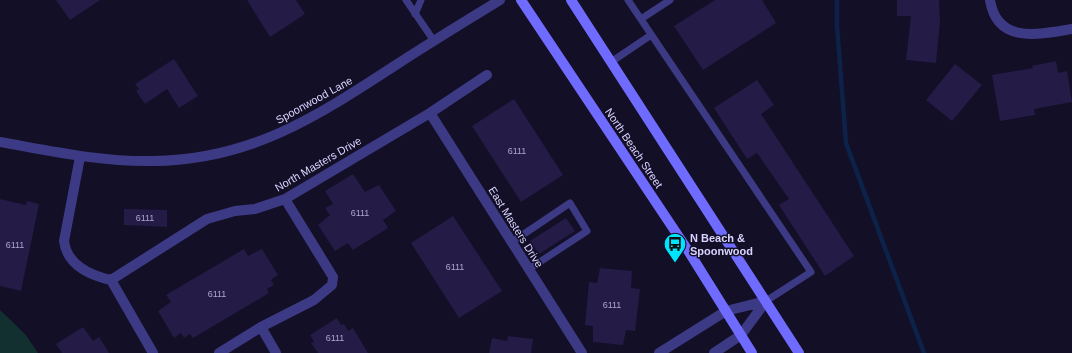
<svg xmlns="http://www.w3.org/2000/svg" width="1072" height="353" font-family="Helvetica,sans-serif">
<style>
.green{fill:#12302f}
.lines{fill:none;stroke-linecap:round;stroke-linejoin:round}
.stream{stroke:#0c2248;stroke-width:4.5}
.building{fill:#241b47}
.lane{stroke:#3d3a85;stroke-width:7}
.street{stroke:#3d3a85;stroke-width:10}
.secondary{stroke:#6f6bff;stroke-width:10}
.labels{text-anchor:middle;stroke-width:3;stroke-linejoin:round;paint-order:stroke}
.number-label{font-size:9px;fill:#aca6d1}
.street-label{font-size:11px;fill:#d9d4ff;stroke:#130f26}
.poi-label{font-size:11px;font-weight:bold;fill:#d9d4ff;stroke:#130f26;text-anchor:start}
</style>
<rect width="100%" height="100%" fill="#130f26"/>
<path class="green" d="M0,310L25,334L38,353H0Z"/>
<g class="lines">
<path class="stream" d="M837,0V26L846,143L924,353"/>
</g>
<path class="building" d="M56,0H100L70,20Z
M247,0H296L305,14L270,37Z
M715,0H762L776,23L703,70L674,26Z
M897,0H939L940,21L936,63L906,60L911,16H897Z
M174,59L198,96L179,108L167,89L145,104L136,91L139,89L135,84Z
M1056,61L1058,73L1067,71L1072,102L1034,109L1035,115L1000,121L992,75L1033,68L1032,66Z
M955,64L982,85L952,121L926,100Z
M757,80L774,105L761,114L854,256L825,276L779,205L789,199L757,153L747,159L714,108Z
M514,99L563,175L521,202L472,126Z
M353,174L365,192L379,185L396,211L383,220L388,228L353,250L348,243L335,251L318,225L330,215L325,208L333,204L325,191Z
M0,199L26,205L27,201L39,204L21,291L0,286Z
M124,209L167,210V227L124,225Z
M453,216L502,291L459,318L411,243Z
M566,218L575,231L539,254L530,241Z
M244,249L248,256L262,249L278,275L271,280L274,285L267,289L269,293L193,338L190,334L184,338L181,333L174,338L158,311L171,302L166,295Z
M600,268L632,271L631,288L640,289L635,331L626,330L623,345L593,342V326L585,325L589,282L597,283Z
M337,318L341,325L344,324L348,331L353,328L368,353H318L311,343L314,342L310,335Z
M83,327L93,341L99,337L109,353H62L56,344Z
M508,336L533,339L531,353H489L492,338L507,341Z"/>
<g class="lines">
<path class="lane" d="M406,0L434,41
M628,0L811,272L766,301
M415,14L421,0
M641,19L670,0
M611,62L651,35
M512,242L570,203L587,231L529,269"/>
<path class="street" d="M990,0C997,45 1040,34 1072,29
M430,113L582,353
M0,142C51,151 101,162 153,161C253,160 319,115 399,63C433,41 466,21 500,0
M80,157L64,241C67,265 89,275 111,280L153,353
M111,280L207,219L235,211L255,209L285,199L430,113L487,75
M261,327L276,353
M219,353L261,327L314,300L332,285L333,277L285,199
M659,353L726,311L766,301
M714,353L741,335L766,301"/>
<path class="secondary" d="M521,0L689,252L752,353
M571,0L799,353"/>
</g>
<defs>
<g id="bus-pin" transform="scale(1.15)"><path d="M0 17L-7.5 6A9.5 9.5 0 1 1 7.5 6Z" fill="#00e5ff" stroke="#130f26"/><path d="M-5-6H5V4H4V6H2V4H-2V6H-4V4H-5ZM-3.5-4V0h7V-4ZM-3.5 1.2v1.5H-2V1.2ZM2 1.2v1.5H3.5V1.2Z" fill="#111"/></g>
</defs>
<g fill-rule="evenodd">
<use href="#bus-pin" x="675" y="244"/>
</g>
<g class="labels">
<g class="number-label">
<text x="517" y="154">6111</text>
<text x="360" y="216">6111</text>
<text x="145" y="221">6111</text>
<text x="15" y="248">6111</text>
<text x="455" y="270">6111</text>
<text x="217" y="297">6111</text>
<text x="612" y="308">6111</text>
<text x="335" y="341">6111</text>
</g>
<g class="street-label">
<text transform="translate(314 100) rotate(-29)" y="4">Spoonwood Lane</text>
<text transform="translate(634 148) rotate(56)" y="4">North Beach Street</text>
<text transform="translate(318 164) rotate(-30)" y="4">North Masters Drive</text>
<text transform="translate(516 227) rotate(58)" y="4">East Masters Drive</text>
</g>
<g class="poi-label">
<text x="690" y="242">N Beach &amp;<tspan x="690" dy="13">Spoonwood</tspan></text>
</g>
</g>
</svg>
